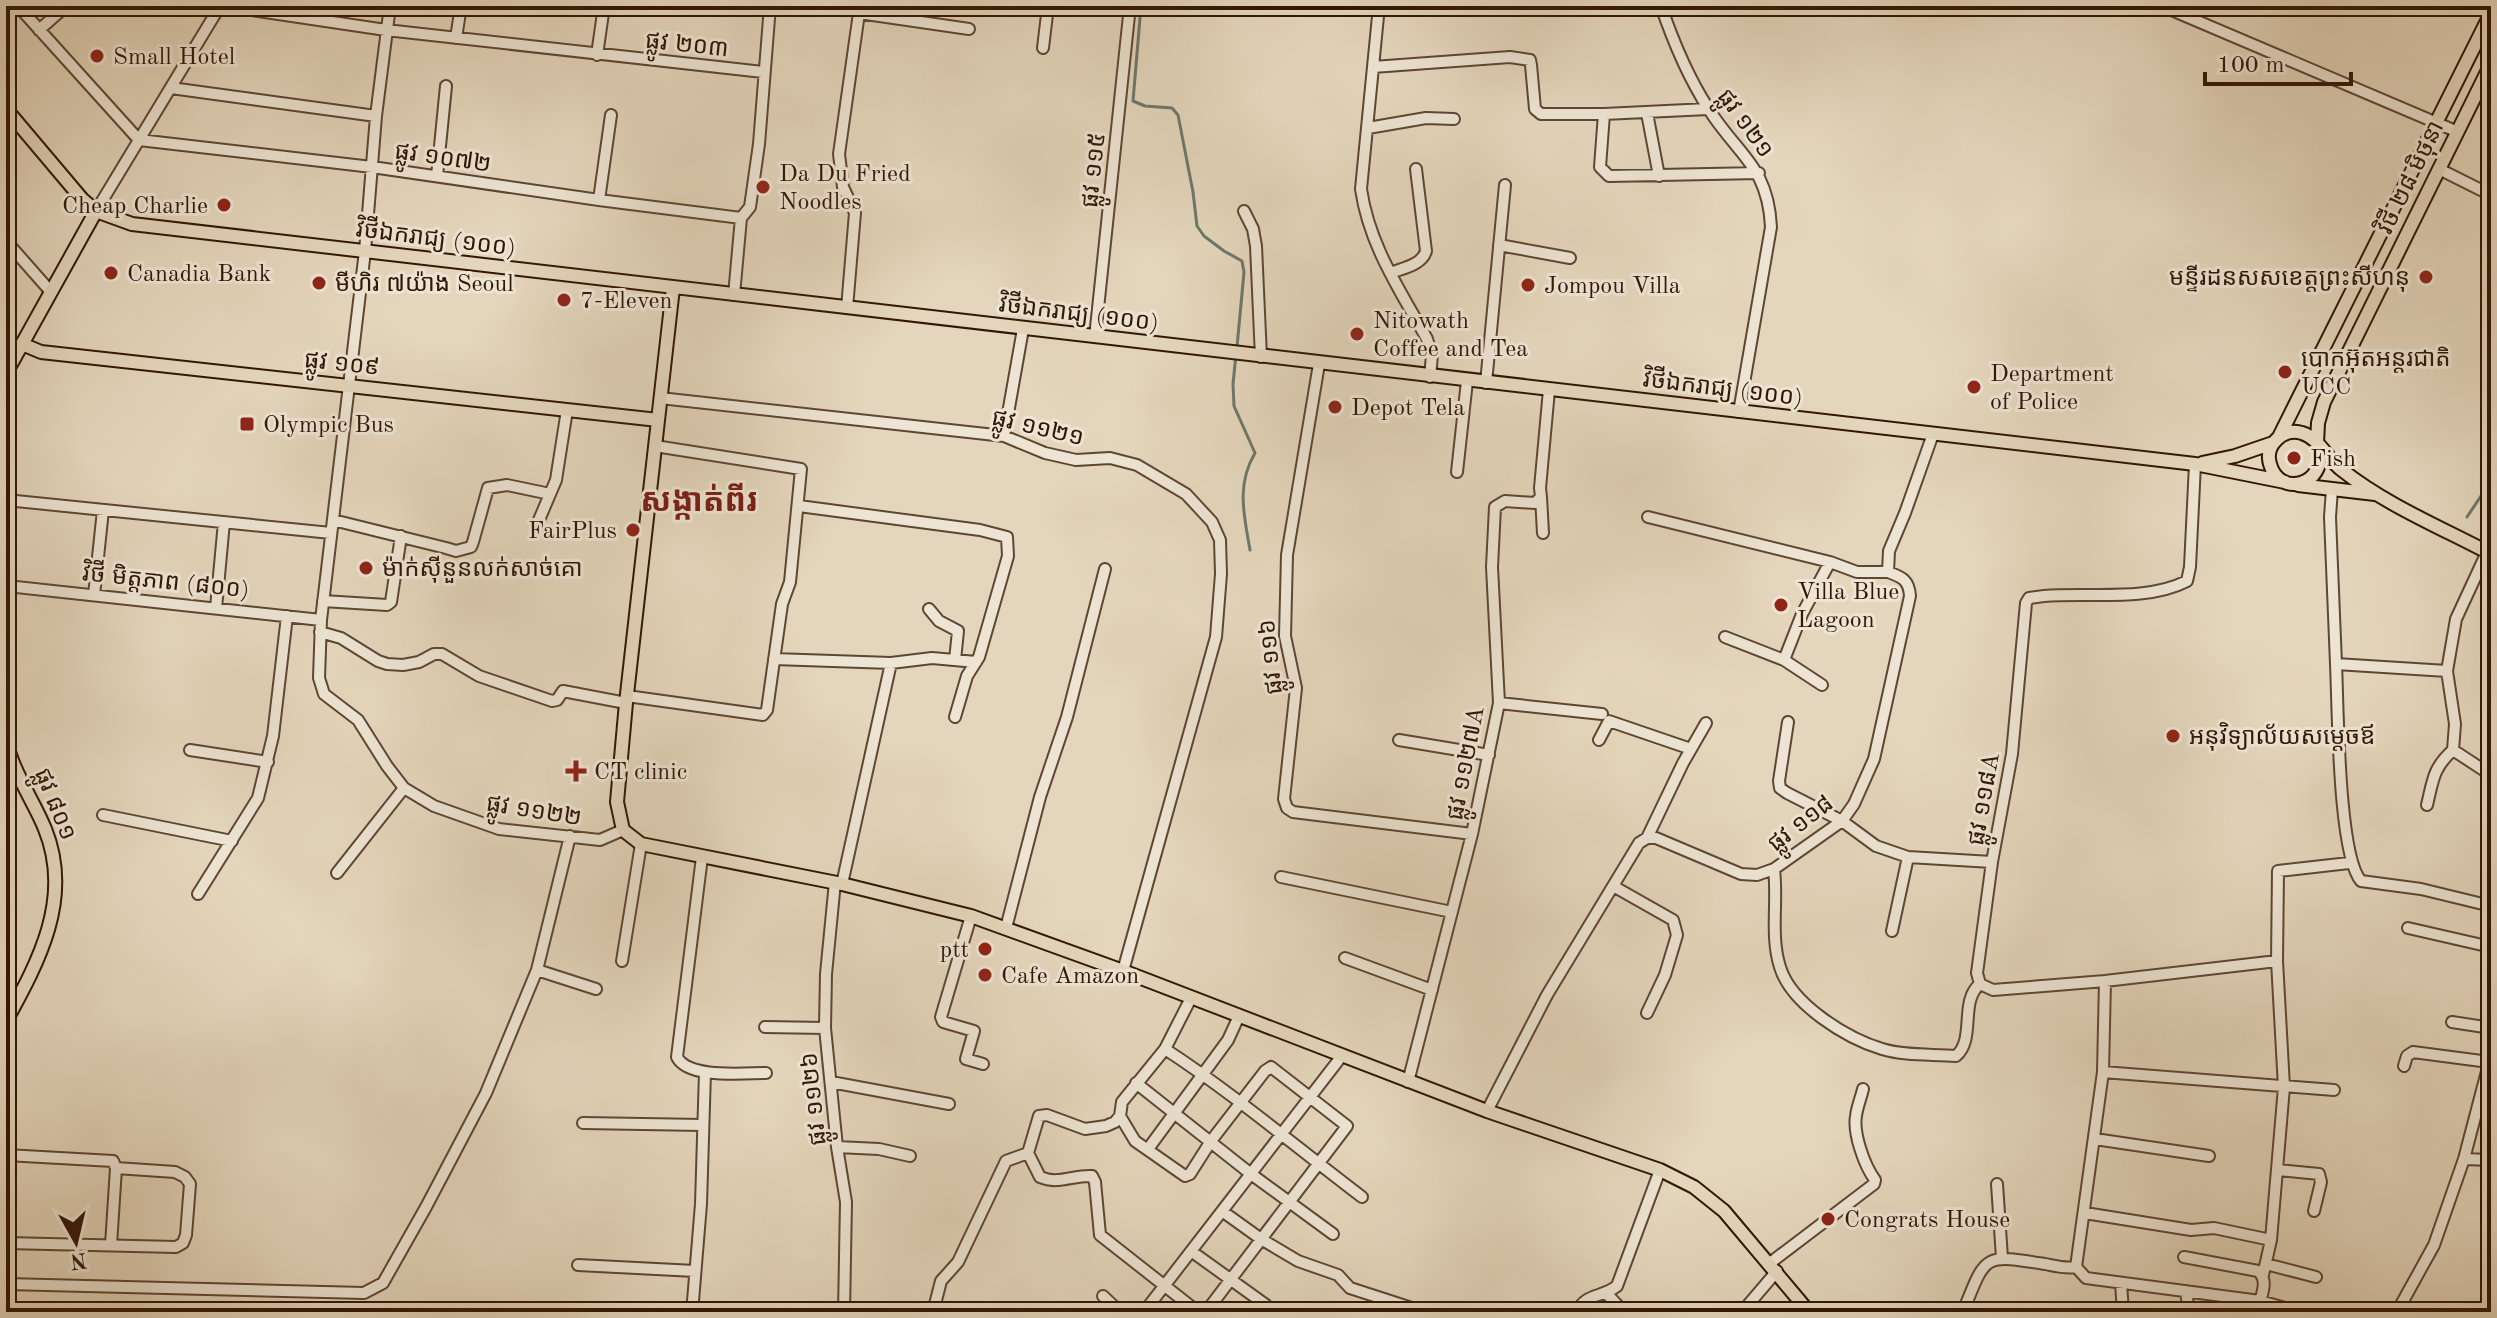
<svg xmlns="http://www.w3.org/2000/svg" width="2497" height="1318" font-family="'Old Standard TT','Noto Sans Khmer',serif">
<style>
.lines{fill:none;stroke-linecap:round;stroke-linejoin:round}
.stream{stroke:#6d786d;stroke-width:3}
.minor-casing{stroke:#5e4634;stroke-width:14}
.major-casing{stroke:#311606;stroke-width:16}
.minor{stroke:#ede4d3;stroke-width:10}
.major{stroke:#e4d6bc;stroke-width:12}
.poi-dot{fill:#8f2418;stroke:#ede4d3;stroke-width:3}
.labels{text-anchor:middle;stroke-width:6;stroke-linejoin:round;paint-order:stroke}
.street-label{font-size:24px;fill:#311606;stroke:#ede4d3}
.poi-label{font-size:24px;fill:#311606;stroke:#ede4d3;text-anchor:start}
.district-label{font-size:32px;font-weight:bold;fill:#7a1f14;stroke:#ede4d3}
</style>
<rect width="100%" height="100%" fill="#e4d6bc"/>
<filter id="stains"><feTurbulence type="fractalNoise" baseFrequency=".0025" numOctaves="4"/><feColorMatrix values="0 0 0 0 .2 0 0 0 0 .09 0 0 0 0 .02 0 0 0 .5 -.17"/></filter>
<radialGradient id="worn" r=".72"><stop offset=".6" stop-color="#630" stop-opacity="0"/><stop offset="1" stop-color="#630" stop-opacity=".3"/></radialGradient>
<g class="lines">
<path class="stream" d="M1141,6L1133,101L1145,106L1172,108L1178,115L1193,192L1197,226L1204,236L1224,251L1242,261L1244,272L1237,347
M1236,354L1233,384L1234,406L1255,453C1236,485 1244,515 1250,550
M2467,517L2491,481"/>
<g class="minor-casing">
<path id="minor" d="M18,6L139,140L372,167L599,200L741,218
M225,6L386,30L763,72
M390,6L376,116L365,251L321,620L319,678L324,694L358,720L387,766L404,788L434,806L499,829L600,840L623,830
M1379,6L1361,189C1369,245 1400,290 1427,339L1432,355L1430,377
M1661,6C1673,41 1688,77 1708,108C1737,155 1768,165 1771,227L1739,412
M2162,6L2458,132
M859,13L969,29
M39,30L66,6
M456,38L461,6
M1043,48L1048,6
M597,55L604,6
M1373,67L1510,57L1530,60L1531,65L1535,109L1541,114H1604L1708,109
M171,88L376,116
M1647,113L1659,176
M1604,114L1600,167L1609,176L1759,173
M1368,128L1426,118L1454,119
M2439,169L2491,195
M437,176L446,86
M599,200L611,115
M96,211L220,6
M1244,211L1253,229L1256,246L1261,357
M6,241L51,292
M1499,245L1570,258
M1390,273C1403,268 1422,265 1426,251L1416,169
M734,295L741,218L750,207L759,144L770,6
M847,308L855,213L843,187L839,154L860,6
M1095,337L1130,6
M1319,364L1287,555L1285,636L1296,688L1284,799L1287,808L1293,812L1472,834
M1486,383L1505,185
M660,398L1004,436L1045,453L1076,460L1110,458L1137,465L1186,494L1212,522L1220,540L1221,574L1216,637L1123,971
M1004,436L1023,329
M2195,464L2190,567L2187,581C2146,602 2090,592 2044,596L2029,598L2026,603L2012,754L1992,862L1977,973L1980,984L1993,990L2105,981L2277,961
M1457,472L1467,381
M2332,489L2330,517L2336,664
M1541,497L1543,533
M6,500L331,533
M799,506L980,530L1007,537L1008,556L979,657L967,676L955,717
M1648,517L1830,562L1857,572H1888
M333,520L446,548L456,551L471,547L473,542L488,488L507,485L550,494
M539,520L556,480L567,410
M2487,552L2456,619L2447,671L2455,724L2453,750L2491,775
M7,586L321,620
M94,595L103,510
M323,601L387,605L391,602L401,536
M216,608L224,522
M929,609L939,621L958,631L955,660
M320,632L341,638L378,661L387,664L403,665L419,662L434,654H442L479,676L552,701L557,700L563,691L626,703
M1725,637L1784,660L1822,685
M774,659L891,663L932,658L976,662
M1784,660L1802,614L1830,562
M2447,671L2336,664C2338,705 2338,855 2361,881L2421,889L2491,906
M627,696L763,715L767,710L782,604L790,582L801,469L655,446
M1499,703L1602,714
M1788,722L1779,781L1780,788L1787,793L1842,821L1876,846L1908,857L1992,862
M1399,740L1489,755
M1599,740L1609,721L1691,749
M190,750L268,762
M2427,805C2433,780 2433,768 2453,750
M103,815L232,841
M1647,838L1683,763L1706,723
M702,857L677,1057C688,1079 744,1073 766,1073
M1774,869C1778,901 1770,936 1780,967C1791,1004 1846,1038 1882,1049C1905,1056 1932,1054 1956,1056C1976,1039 1959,1001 1980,984
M337,873L404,788
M1281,877L1452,912
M835,882L826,974L825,1028L837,1147L846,1202L844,1312
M842,884L891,663
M1613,886L1673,920L1677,935L1665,975L1647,1013
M198,894L258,798L273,736L287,616
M971,916L941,1017L943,1022L974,1031L966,1059L983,1064
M1006,928L1040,797L1067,717L1105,569
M2408,928L2491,947
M1892,931L1908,857
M1345,958L1432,990
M622,961L641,844
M537,970L596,989
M2452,1022L2491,1028
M765,1027L825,1028
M1165,1049C1234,1094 1296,1147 1362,1197
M2404,1066L2407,1056L2413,1052L2489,1062
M2103,1072L2334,1090
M831,1082L949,1104
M1408,1082L1472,834L1499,703L1492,567L1495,507L1505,501L1535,503L1541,497L1540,488L1549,390
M1136,1083L1251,1174L1333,1234
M1487,1111L1547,995L1639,843L1647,838H1656L1741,874L1757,875L1774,869L1842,821L1854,804L1874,759L1910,596C1909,580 1902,577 1888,572L1889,551L1905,513L1933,434
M1120,1116L1135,1141L1185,1176L1190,1174L1211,1141L1265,1071L1271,1067L1347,1126L1206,1312
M583,1123L702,1125
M2095,1139L2209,1156
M837,1147L879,1149L910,1156
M1148,1149L1228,1040L1239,1016
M1028,1153L1040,1177C1059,1185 1072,1175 1092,1176L1095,1182L1100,1235L1198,1312
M6,1155L113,1161L116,1168L111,1245
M2464,1159L2491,1160
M2278,1170L2319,1174L2321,1182L2314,1211
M1997,1184L2002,1258
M1222,1211L1261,1239L1298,1261L1338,1275L1350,1288L1424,1312
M2085,1213L2191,1230L2214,1228L2271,1240
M6,1243L176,1247L183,1243L186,1235L190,1184L185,1177L175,1172L116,1168
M1191,1251L1266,1305
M2184,1257L2258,1271C2270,1281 2260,1298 2257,1312
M1770,1263L1874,1184L1875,1180C1864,1165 1853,1133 1856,1116C1857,1107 1861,1098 1863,1089
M2266,1264L2316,1277
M578,1265L695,1271
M2076,1267L2103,1072L2105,981
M2076,1267L2086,1278L2260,1301L2300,1312
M2263,1275L2271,1240L2284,1087L2277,961L2278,871L2349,863L2351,860
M2121,1283L2123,1312
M6,1284L364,1293L383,1283L426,1207L486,1093L537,970L570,836
M2186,1291L2189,1312
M1607,1294L1624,1312
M1103,1296L1120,1312
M696,1312L693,1301L701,1204L705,1072
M933,1312L941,1281L958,1262L1006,1161L1028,1153L1039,1116L1047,1115L1085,1129L1106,1126L1115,1122L1120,1116L1122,1102L1165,1049L1191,998
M1144,1312L1341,1057
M1577,1312C1585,1293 1602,1298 1617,1286L1660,1170
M1742,1312L1777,1271
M1963,1312C1986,1254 1983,1254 2045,1264C2055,1266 2066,1269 2076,1267
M2397,1312L2434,1245L2464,1159L2491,1056"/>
</g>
<g class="major-casing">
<path id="major" d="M6,109L82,199L96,211L132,224L2195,464L2285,482
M673,288L626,703L617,802L623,830L641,844L842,884L971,916L1123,971L1487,1111L1660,1170L1694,1187L1724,1211L1809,1312
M22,344L41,352L658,420
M6,373L96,211
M2279,437L2491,13
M2317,443L2318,423L2324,402L2491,64
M2319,448C2327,486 2279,498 2270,464C2264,445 2284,427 2302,433C2319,438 2328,460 2342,470C2386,505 2442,528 2491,554
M2202,463L2235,456L2273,443
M2298,485L2375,494
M6,586V675
M6,738C10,768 34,801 45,829C73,898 39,961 6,1021"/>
</g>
<use href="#minor" class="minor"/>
<use href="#major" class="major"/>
</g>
<g class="poi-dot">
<circle cx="97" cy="56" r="8"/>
<circle cx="763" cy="187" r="8"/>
<circle cx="224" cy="205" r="8"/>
<circle cx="111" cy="273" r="8"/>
<circle cx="2426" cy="277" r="8"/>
<circle cx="319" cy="283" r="8"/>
<circle cx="1528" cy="285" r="8"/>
<circle cx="564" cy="300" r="8"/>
<circle cx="1357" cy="334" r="8"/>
<circle cx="2285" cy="372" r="8"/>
<circle cx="1974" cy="387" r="8"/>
<circle cx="1335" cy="407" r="8"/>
<rect x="239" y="416" width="16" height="16" rx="4"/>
<circle cx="2294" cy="458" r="8"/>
<circle cx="633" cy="530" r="8"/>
<circle cx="366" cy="568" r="8"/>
<circle cx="1781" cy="605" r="8"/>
<circle cx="2173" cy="736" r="8"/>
<path d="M572 759h8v8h8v8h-8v8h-8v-8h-8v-8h8z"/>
<circle cx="985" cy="949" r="8"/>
<circle cx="985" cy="975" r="8"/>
<circle cx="1828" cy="1219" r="8"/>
</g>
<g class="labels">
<g class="street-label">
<text transform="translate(687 44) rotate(6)" y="8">ផ្លូវ ២០៣</text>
<text transform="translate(1746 123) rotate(54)" y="8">ផ្លូវ ១២១</text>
<text transform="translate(443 157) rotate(8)" y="8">ផ្លូវ ១០៧២</text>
<text transform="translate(1093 170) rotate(-84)" y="8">ផ្លូវ ១១៥</text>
<text transform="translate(2410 177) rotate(-64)" y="8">វិថី ២៨ មិថុនា</text>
<text transform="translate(436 238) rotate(7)" y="8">វិថីឯករាជ្យ (១០០)</text>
<text transform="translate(1079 313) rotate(7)" y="8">វិថីឯករាជ្យ (១០០)</text>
<text transform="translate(342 363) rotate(6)" y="8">ផ្លូវ ១០៩</text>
<text transform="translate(1723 388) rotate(7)" y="8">វិថីឯករាជ្យ (១០០)</text>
<text transform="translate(1038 427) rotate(13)" y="8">ផ្លូវ ១១២១</text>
<text transform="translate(166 581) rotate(6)" y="8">វិថី មិត្តភាព (៨០០)</text>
<text transform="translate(1270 657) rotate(-96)" y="8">ផ្លូវ ១១៦</text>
<text transform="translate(1465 763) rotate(-79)" y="8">ផ្លូវ ១១២៧A</text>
<text transform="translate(1983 799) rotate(-80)" y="8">ផ្លូវ ១១៨A</text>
<text transform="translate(56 804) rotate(68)" y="8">ផ្លូវ ៨០១</text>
<text transform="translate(534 810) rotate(9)" y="8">ផ្លូវ ១១២២</text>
<text transform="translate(1800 823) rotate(-38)" y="8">ផ្លូវ ១១៨</text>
<text transform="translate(813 1099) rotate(-96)" y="8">ផ្លូវ ១១២៦</text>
</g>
<g class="poi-label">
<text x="113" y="64">Small Hotel</text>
<text x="779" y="181">Da Du Fried<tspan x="779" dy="28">Noodles</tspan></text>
<text x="208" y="213" text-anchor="end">Cheap Charlie</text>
<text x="127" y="281">Canadia Bank</text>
<text x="2410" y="285" text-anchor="end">មន្ទីរដនសសខេត្តព្រះសីហនុ</text>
<text x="335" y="291">មីហិរ ៧យ៉ាង Seoul</text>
<text x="1544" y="293">Jompou Villa</text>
<text x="580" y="308">7-Eleven</text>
<text x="1373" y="328">Nitowath<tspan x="1373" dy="28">Coffee and Tea</tspan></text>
<text x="2301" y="366">បោកអ៊ុតអន្តរជាតិ<tspan x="2301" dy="28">UCC</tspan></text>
<text x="1990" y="381">Department<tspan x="1990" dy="28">of Police</tspan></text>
<text x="1351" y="415">Depot Tela</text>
<text x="263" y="432">Olympic Bus</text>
<text x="2310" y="466">Fish</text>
<text x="617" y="538" text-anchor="end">FairPlus</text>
<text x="382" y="576">ម៉ាក់សុីនួនលក់សាច់គោ</text>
<text x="1797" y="599">Villa Blue<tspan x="1797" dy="28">Lagoon</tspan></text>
<text x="2189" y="744">អនុវិទ្យាល័យសម្តេចឪ</text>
<text x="594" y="779">CT clinic</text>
<text x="969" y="957" text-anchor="end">ptt</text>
<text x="1001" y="983">Cafe Amazon</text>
<text x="1844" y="1227">Congrats House</text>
</g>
<g class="district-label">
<text x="699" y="511">សង្កាត់ពីរ</text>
</g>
</g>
<rect width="2497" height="1318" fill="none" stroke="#e4d6bc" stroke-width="32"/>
<rect x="8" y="8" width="2481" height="1302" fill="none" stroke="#311606" stroke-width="4"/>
<rect x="16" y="16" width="2465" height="1286" fill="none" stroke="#311606" stroke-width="2"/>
<g transform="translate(76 1242) rotate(172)" stroke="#ede4d3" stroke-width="6" paint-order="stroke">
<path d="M0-6L14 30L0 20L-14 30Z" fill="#311606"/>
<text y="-12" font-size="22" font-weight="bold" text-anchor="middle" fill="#311606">N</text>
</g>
<path d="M2205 72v12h146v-12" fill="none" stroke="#311606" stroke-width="4"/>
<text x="2217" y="72" font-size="24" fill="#311606" stroke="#ede4d3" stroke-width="6" paint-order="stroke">100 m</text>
<rect width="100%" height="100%" filter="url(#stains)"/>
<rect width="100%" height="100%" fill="url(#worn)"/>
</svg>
